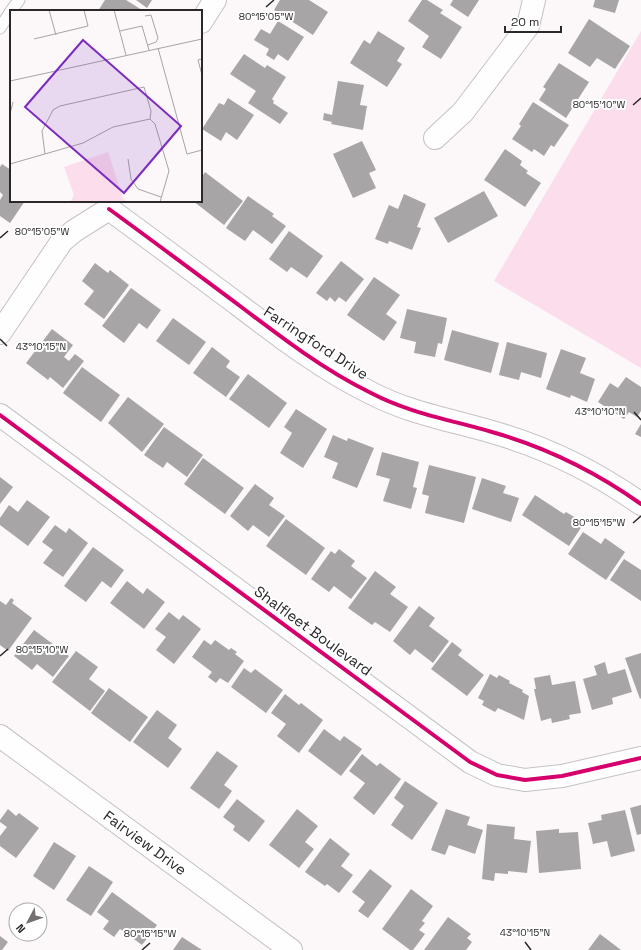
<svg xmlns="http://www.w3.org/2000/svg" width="641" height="950" font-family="'Space Grotesk',sans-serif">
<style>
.green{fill:#fcddeb}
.building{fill:#a8a5a6}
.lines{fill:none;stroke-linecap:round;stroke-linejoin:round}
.lane-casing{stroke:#c5c2c3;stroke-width:13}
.street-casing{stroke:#c5c2c3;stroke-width:24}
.secondary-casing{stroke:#c5c2c3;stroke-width:24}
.lane{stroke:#fffefe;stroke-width:11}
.street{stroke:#fffefe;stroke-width:22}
.secondary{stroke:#fffefe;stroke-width:22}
.cycleway-casing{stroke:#fff;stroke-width:6}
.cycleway{stroke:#d6006c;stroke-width:4}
.ticks{fill:none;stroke:#2b282a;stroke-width:1.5}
.labels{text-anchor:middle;stroke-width:4;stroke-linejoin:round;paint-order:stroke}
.street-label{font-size:15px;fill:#2b282a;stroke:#fff}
.inset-road{fill:none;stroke:#a8a4a6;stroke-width:1}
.view{fill:#7b2cbf;fill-opacity:0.15;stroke:#7b2cbf;stroke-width:2}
.inset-edge{fill:none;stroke:#2b282a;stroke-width:2}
.ticks-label{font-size:10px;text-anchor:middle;fill:#2b282a;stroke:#fff;stroke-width:4;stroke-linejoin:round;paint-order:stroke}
</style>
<rect width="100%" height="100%" fill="#fcf7f9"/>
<path class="green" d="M641,31V368L494,281Z"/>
<path class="building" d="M105,0H126L142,10L141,11H98Z
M136,0H152L147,8Z
M280,0H309L328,12L313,35L274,10Z
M422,0H427L443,10L440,13L462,27L441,59L422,47L429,36L408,21Z
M453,0H479L468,17L450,5Z
M595,0H619L615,13L593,7Z
M589,19L630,46L615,69L597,58L590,67L568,53Z
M278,21L304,37L288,61L278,54L274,60L266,55L269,49L254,40L261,29L270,34Z
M378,31L405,48L397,61L402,64L387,87L350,63L364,40L370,44Z
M244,54L265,68L267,65L286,77L272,99L274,101L273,103L288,113L280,124L248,103L256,91L230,74Z
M559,63L589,82L566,118L539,100L546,89L543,87Z
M338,81L364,85L360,105L367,106L363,130L331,124L332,122L323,120L324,113L332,115Z
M228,98L254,115L237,140L226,132L221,141L202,129L219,103L224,105Z
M533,102L569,125L554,147L551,145L544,156L534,149L532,152L512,139L521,126L519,124Z
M362,141L376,170L369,173L376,188L353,198L333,154Z
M505,149L522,161L520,165L528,171L526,173L541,183L525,207L484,180Z
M2,164L11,170V201H25L10,223L0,216V200L3,195L0,192V167Z
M205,172L243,201L224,225L193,201H201V178Z
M484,191L498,216L448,243L434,218Z
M404,194L426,204L417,227L421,228L412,250L389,241L388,244L375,239L389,205L398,209Z
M248,196L274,214L272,216L286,226L272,244L253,230L245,241L226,228Z
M289,231L323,256L307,278L291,267L287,272L269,259Z
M341,261L364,279L346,302L339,297L335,302L330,297L327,301L316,293Z
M95,263L108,273L110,270L129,285L104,319L84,304L94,291L82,281Z
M374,277L400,295L386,314L397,322L384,341L347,315Z
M131,288L161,310L147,329L139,323L124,343L102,326Z
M407,309L447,318L442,344L438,343L435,357L414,353L416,342L400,338Z
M173,318L206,342L189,365L156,341Z
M52,329L73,345L64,357L69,361L75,354L84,361L63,388L50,377L48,380L26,363Z
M452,330L499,343L491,373L444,360Z
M507,342L547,353L541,378L521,372L519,380L499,375Z
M212,347L230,361L226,367L240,377L226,397L193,373Z
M561,349L586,358L580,373L595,379L587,402L571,395L570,398L546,389Z
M82,367L120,395L101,422L63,393Z
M248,374L287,403L269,428L229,399Z
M626,377L641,387V411L637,417L629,412L624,419L598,402L610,383L618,388Z
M128,397L164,424L142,452L108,423Z
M296,409L327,429L303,468L280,453L292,433L284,427Z
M641,424V437L635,434Z
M164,427L203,455L187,477L167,462L163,468L144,455Z
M333,435L347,441L348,438L374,448L357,488L332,478L338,463L324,457Z
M382,452L419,462L413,487L417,488L411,509L383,501L390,479L376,475Z
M203,458L244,488L225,514L184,484Z
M429,465L476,477L464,523L425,513L429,496L422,494Z
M0,477L13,487L0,504Z
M482,478L506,486L503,493L519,498L511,522L472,509Z
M255,484L274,498L269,505L285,516L269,537L253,525L248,531L230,516Z
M535,495L564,514L566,512L584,523L569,546L522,515Z
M27,500L50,517L28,546L0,525V518L9,505L18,512Z
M286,519L325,548L306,575L266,546Z
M55,525L66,533L69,528L88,543L63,577L43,563L53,550L42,542Z
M583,532L601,544L605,538L625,552L606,580L568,554Z
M93,547L124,570L111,588L102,581L86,602L64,586Z
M339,549L355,561L351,566L367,578L351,599L334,586L329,592L311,579L331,551L335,554Z
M624,559L641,570V601L610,580Z
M375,571L396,587L390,594L408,607L390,632L375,622L372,625L348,608Z
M127,581L143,594L147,588L165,602L144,629L110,603Z
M11,598L14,600L12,603L32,618L8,651L0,645V601L6,605Z
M419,606L435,618L429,626L449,641L433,663L415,649L410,655L393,641Z
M169,612L179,620L183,615L201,629L174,664L156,650L166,637L155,629Z
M34,630L69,656L53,677L37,664L32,670L14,656Z
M204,640L211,645L215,640L229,650L231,648L237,652L235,654L244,661L228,683L220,678L216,683L208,677L212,672L192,657Z
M452,642L462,650L458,655L484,675L467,696L431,669Z
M76,651L98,667L89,679L105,691L90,711L52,682Z
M641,653V698L640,699L625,658Z
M605,662L608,674L625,669L632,692L612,698L613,704L592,710L583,679L597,675L594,666Z
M244,668L251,673L255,669L283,690L266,713L231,687Z
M490,674L497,678L499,675L510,681L509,683L523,690L522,692L529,696L524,720L498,708L495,712L482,705L484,701L478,698Z
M550,675L552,685L575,681L581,713L569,715L570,719L552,723L551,718L541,721L534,689H536L534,678Z
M109,688L148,717L130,742L91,713Z
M285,694L299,705L301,703L323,720L299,753L277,736L286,724L271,713Z
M157,710L177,725L168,738L182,749L168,768L133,742Z
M324,729L340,741L344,736L362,749L341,776L308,751Z
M217,751L238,766L224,785L232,791L219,809L190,788Z
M362,754L377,766L380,763L401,779L374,815L353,798L365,783L349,771Z
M405,781L438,803L412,840L391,825L404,806L394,798Z
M237,799L265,821L249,842L233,830L235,826L223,817Z
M641,805V834L637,835L630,808Z
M8,809L16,816L19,813L39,828L16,858L0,846V836L7,827L0,822V820Z
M297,809L318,826L305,842L314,849L299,868L269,845Z
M446,809L470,817L467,825L483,830L475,854L449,845L445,855L431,850Z
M625,810L635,851L611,857L607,841L593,844L588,823L602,820L601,815Z
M487,824L515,827L514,839L531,841L527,873L508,871V874L495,873L494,881L482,879Z
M559,829V833L578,832L581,869L539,873L536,831Z
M330,838L350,854L341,866L353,875L339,893L327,884L325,886L305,872Z
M54,842L76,856L54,890L33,876Z
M89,866L113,882L91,916L66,900Z
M370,869L392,886L368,918L358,911L365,902L352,892Z
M411,889L433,906L422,921L425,923L419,930L425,934L413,950H410L382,929Z
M112,892L157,925L142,945L120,929L114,937L103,929L109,921L97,912Z
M448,917L471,934L467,938L472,942L466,950H424Z
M600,934L621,950H588Z
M0,936L8,942L2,950H0Z
M182,937L202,950H173Z"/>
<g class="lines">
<g class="lane-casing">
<path id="lane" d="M11,11L19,0
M0,28L11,11"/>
</g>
<g class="street-casing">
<path id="street" d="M201,22L215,0
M435,138L463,112L528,26L534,0
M109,209C153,241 197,274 240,306C282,338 324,370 371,393C409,413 451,420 492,432C545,447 596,472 641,504
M0,333L62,241L74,231L109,209
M0,415L470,762L497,775L525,780L562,776L641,758"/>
</g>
<g class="secondary-casing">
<path id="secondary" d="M0,736L291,950"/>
</g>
<use href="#lane" class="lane"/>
<use href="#street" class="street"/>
<use href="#secondary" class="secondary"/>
<g class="cycleway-casing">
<path id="cycleway" d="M109,209C153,241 197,274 240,306C282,338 324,370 371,393C409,413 451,420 492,432C545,447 596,472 641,504
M0,415L470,762L497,775L525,780L562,776L641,758"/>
</g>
<use href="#cycleway" class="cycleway"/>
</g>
<path class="ticks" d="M266,7L274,0M633,105L641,98M0,238L8,231M0,339L7,346M634,412L641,420M633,523L641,516M0,656L8,649M525,942L531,950M142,950L150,943"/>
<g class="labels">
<g class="street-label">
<text transform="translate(316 343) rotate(33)" y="5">Farringford Drive</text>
<text transform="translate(313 631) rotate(36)" y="5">Shalfleet Boulevard</text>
<text transform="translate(145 843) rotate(36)" y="5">Fairview Drive</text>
</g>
</g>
<g transform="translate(10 10)">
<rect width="192" height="192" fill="#fcf7f9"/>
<path d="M98,142L113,188L117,192H60L64,185L54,157Z" fill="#fcddeb"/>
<path class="inset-road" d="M39,0L46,25M104,0L116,45M135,6L141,5L148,28L146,32L138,35M110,21L132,16L139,40M24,29L78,16L74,0M148,38L177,144L192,140M192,49L188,50L192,65M0,71L192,29M0,104L3,92M140,109L145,114L159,161L150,192M35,144L32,121L43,100L50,96L134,77L141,101L140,109M118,149L121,169L128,179L151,187M0,154L73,133L103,117L140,109"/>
<path class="view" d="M73,30L171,116L114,183L15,97Z"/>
<rect width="192" height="192" class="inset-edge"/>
</g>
<g class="ticks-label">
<text x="266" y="20">80°15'05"W</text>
<text x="599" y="108">80°15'10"W</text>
<text x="42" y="235">80°15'05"W</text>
<text x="41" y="350">43°10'15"N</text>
<text x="600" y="415">43°10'10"N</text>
<text x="599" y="526">80°15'15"W</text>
<text x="42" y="653">80°15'10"W</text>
<text x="525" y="936">43°10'15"N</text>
<text x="150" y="937">80°15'15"W</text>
</g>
<g transform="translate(28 922) rotate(229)"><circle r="19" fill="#ffffff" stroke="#aaa9aa"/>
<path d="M0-3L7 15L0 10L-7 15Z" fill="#747072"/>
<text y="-6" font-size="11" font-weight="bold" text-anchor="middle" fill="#2b282a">N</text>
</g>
<path d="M505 26v6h56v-6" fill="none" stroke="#2b282a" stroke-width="2"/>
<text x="511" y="26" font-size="12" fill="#2b282a" stroke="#ffffff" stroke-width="3" paint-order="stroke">20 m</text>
</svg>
